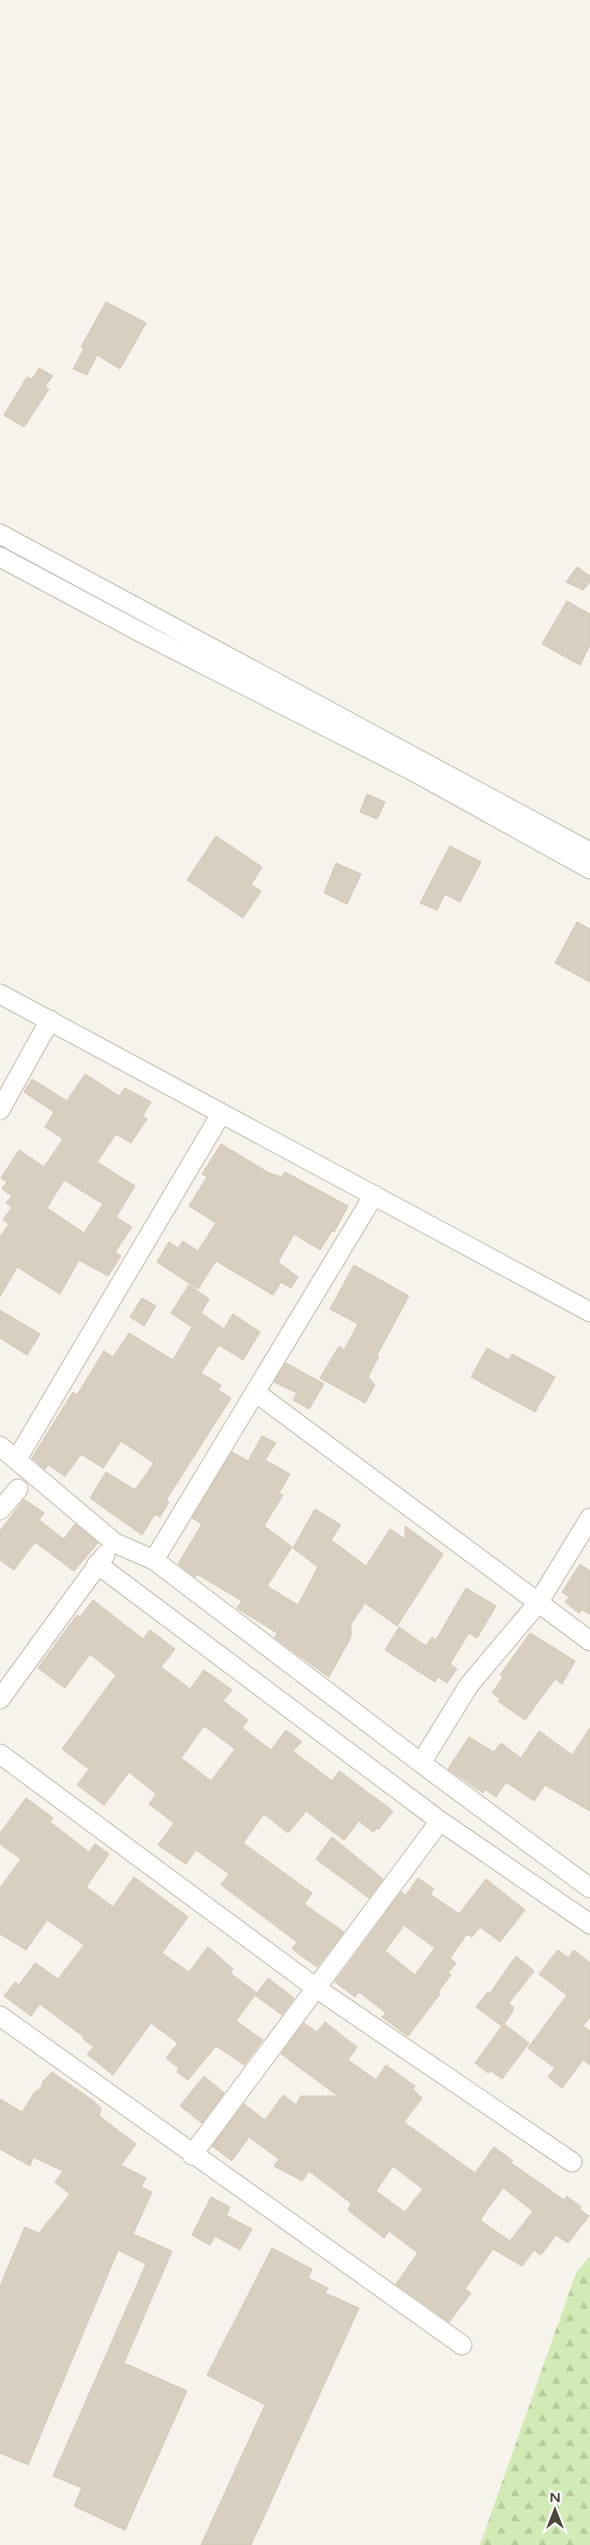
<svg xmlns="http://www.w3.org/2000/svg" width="590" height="2545" font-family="'Varela Round',sans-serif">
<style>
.forest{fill:url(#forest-firs)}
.building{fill:#d8cfc1;stroke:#d3c7b4;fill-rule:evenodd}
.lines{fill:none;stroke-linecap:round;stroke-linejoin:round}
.minor-casing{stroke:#c2bbae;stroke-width:21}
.minor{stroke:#fff;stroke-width:19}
</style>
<defs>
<pattern id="forest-firs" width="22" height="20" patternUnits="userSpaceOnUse" patternTransform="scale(1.25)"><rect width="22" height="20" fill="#d2eab5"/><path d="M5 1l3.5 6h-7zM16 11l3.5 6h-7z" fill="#b6ca9c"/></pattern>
</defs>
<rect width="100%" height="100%" fill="#f6f3ec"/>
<path class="forest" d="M590,2256V2545H480L576,2273Z"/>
<path class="building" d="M106,302L146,323L120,369L97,355L87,375L73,369L84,349L81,347Z
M39,368L53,376L45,386L49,389L24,427L4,415L27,377L32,379Z
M577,567L590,576V582L583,590L566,582Z
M567,601L590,614V645L580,665L542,644Z
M367,794L385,802L377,819L360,812Z
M216,836L262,867L251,885L261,891L243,918L187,880Z
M450,846L481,862L460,902L445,894L437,910L420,903Z
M336,863L361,874L347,904L324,893Z
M577,922L590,929V982L555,963Z
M85,1074L119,1096L125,1088L151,1102L143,1116L147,1119L131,1143L116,1134L97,1162L135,1186L116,1217L132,1227L115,1252L121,1256L108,1276L79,1260L60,1294L17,1267L0,1297V1237L9,1224L3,1220L12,1207L6,1203L12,1196L2,1189L7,1182L1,1178L19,1150L44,1167L63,1139L45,1127L54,1112L24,1092L32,1079L67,1101ZM64,1180L103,1204L84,1233L47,1208Z
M221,1144L269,1173L282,1177L285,1172L348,1206L334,1232L332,1231L320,1250L294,1234L278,1262L298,1277L291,1288L281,1282L273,1295L216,1261L198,1289L157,1262L169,1242L178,1248L183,1241L198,1251L216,1223L189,1206L207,1177L202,1174Z
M354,1265L409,1296L377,1355L379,1356L368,1377L375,1385L365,1403L320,1378L339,1346L344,1350L358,1324L330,1309Z
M189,1285L209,1299L201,1313L224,1329L233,1314L260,1332L243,1360L219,1345L201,1373L221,1385L218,1390L231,1398L166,1500L169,1502L160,1517L155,1514L142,1535L90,1498L106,1472L135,1490L154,1463L121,1441L103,1468L81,1454L65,1476L48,1465L45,1469L32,1458L73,1392L77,1395L104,1351L113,1357L129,1333L173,1360L192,1327L171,1313Z
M142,1298L156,1306L144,1326L130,1317Z
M0,1310L40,1334L27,1355L0,1338Z
M487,1348L509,1360L512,1354L555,1377L535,1412L471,1377Z
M286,1363L324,1384L309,1409L293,1400L297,1393L274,1382Z
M262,1436L276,1443L265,1460L290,1474L279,1493L283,1495L264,1526L292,1547L267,1586L298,1605L318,1567L293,1548L315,1509L341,1525L331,1540L366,1566L390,1529L405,1539V1526L443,1554L397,1626L365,1603L351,1624V1637L329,1677L275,1638L277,1633L237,1608L242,1601L197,1574L195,1577L178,1564L202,1524L192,1518L232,1452L248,1461Z
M24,1499L44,1513L39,1520L64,1539L75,1524L98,1543L74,1571L35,1542L14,1570L0,1560V1531Z
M580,1564L590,1571V1614L582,1610L579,1613L565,1602L569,1597L562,1592Z
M466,1588L496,1606L477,1638L469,1633L450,1664L457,1669L447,1683L438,1677L435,1682L385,1650L399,1627L426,1646L432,1637L436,1640Z
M93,1600L143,1639L150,1630L175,1649L161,1667L190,1689L204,1670L232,1690L223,1701L248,1720L242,1728L271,1750L286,1730L302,1742L293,1751L332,1781L339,1771L393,1811L379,1829L377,1828L373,1832L359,1821L344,1840L306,1811L288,1833L264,1814L243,1843L312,1893L304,1904L344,1932L317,1967L292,1949L297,1942L221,1885L229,1874L196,1850L186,1864L158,1845L174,1823L149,1804L156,1794L129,1772L104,1805L77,1785L89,1769L62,1749L116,1675L90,1654L65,1688L38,1668L77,1615L80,1617ZM204,1726L235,1749L211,1781L181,1758Z
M530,1633L575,1661L562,1684L555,1679L525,1720L498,1701L500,1699L492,1693L503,1677L500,1675Z
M590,1728V1811L545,1785L534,1801L506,1782L496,1797L485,1789L483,1793L448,1769L469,1737L494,1752L501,1743L521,1758L539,1731L572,1755Z
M26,1798L53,1818L50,1822L89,1852L95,1844L109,1854L86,1887L113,1907L134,1877L188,1917L162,1953L189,1972L208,1947L233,1969L230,1973L257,1993L268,1978L294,1998L282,2015L255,1995L236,2021L263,2040L244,2065L216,2046L188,2080L177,2072L179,2068L166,2058L178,2043L151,2023L113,2075L87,2054L94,2047L83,2039L84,2037L40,2004L31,2016L4,1996L15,1982L19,1985L35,1963L58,1979L84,1945L47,1920L26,1950L0,1934V1888L21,1859L0,1844V1833Z
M332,1837L383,1879L369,1898L316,1859Z
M418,1878L434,1889L430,1894L459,1914L486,1879L525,1910L500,1942L480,1927L472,1937L467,1934L450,1958L456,1963L448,1973L451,1975L438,1992L440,1994L408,2036L382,2017L386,2013L359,1992L355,1997L335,1982L401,1892L406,1895ZM404,1925L435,1948L415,1975L385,1951Z
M558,1950L568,1958L574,1950L590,1963V2017L583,2026L590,2031V2065L583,2060L562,2088L548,2077L555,2068L528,2048L567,1995L539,1974Z
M516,1956L534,1971L509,2003L514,2008L512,2010L513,2011L504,2024L529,2043L502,2079L491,2071L488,2073L475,2063L502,2026L476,2007L488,1992L490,1993Z
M325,2022L357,2047L348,2060L376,2080L386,2065L415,2086L413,2089L422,2098L404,2122L437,2146L475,2173L494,2147L513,2161L511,2163L564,2200L567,2196L581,2207L579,2209L589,2216L568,2243L556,2235L541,2255L534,2250L522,2266L493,2249L465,2289L471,2293L449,2322L396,2284L418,2253L389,2231L384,2238L348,2210L351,2203L309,2171L302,2181L274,2166L279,2159L249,2137L232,2161L212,2146L244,2104L265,2120L283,2095L296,2105L301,2096H338L281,2054L304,2023L317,2032ZM393,2166L423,2189L405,2212L376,2191ZM503,2188L533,2211L510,2241L480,2220Z
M52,2072L92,2100L101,2108L99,2116L136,2144L121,2165L146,2178L141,2187L152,2192L133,2234L172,2251L124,2363L187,2391L125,2530L74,2506L82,2488L53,2476L146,2264L118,2250L28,2465L0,2453V2286L25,2227L39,2233L70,2194L55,2182L63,2171L33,2157L30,2166L0,2149V2099L22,2112L35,2092L41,2088L43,2081Z
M204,2076L224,2093L202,2123L180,2106Z
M211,2197L230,2207L226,2215L252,2229L240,2250L215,2236L210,2245L192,2235Z
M272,2248L312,2269L308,2278L328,2288L325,2293L359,2308L251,2545H201L265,2405L207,2375Z"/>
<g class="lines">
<g class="minor-casing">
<path id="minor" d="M0,534L590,852
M0,557L140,632L415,772L590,869
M0,994L590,1312
M0,1110L50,1020
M255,1392L590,1641
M0,1446L115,1543L154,1560L421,1763L590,1888
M17,1459L221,1114
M0,1510L18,1489
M154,1560L374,1195
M97,1564L440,1821L590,1924
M0,1699L105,1555
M0,1754L316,1988L572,2162
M421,1763L469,1685L538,1603L590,1518
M0,2016L462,2345
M192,2155L440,1821"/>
</g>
<use href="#minor" class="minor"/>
</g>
<g transform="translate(555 2510)" stroke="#ffffff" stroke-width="4" paint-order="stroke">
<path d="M0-4L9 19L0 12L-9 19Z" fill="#4b4439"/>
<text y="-8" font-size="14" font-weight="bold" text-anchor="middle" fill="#4b4439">N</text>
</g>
</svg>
